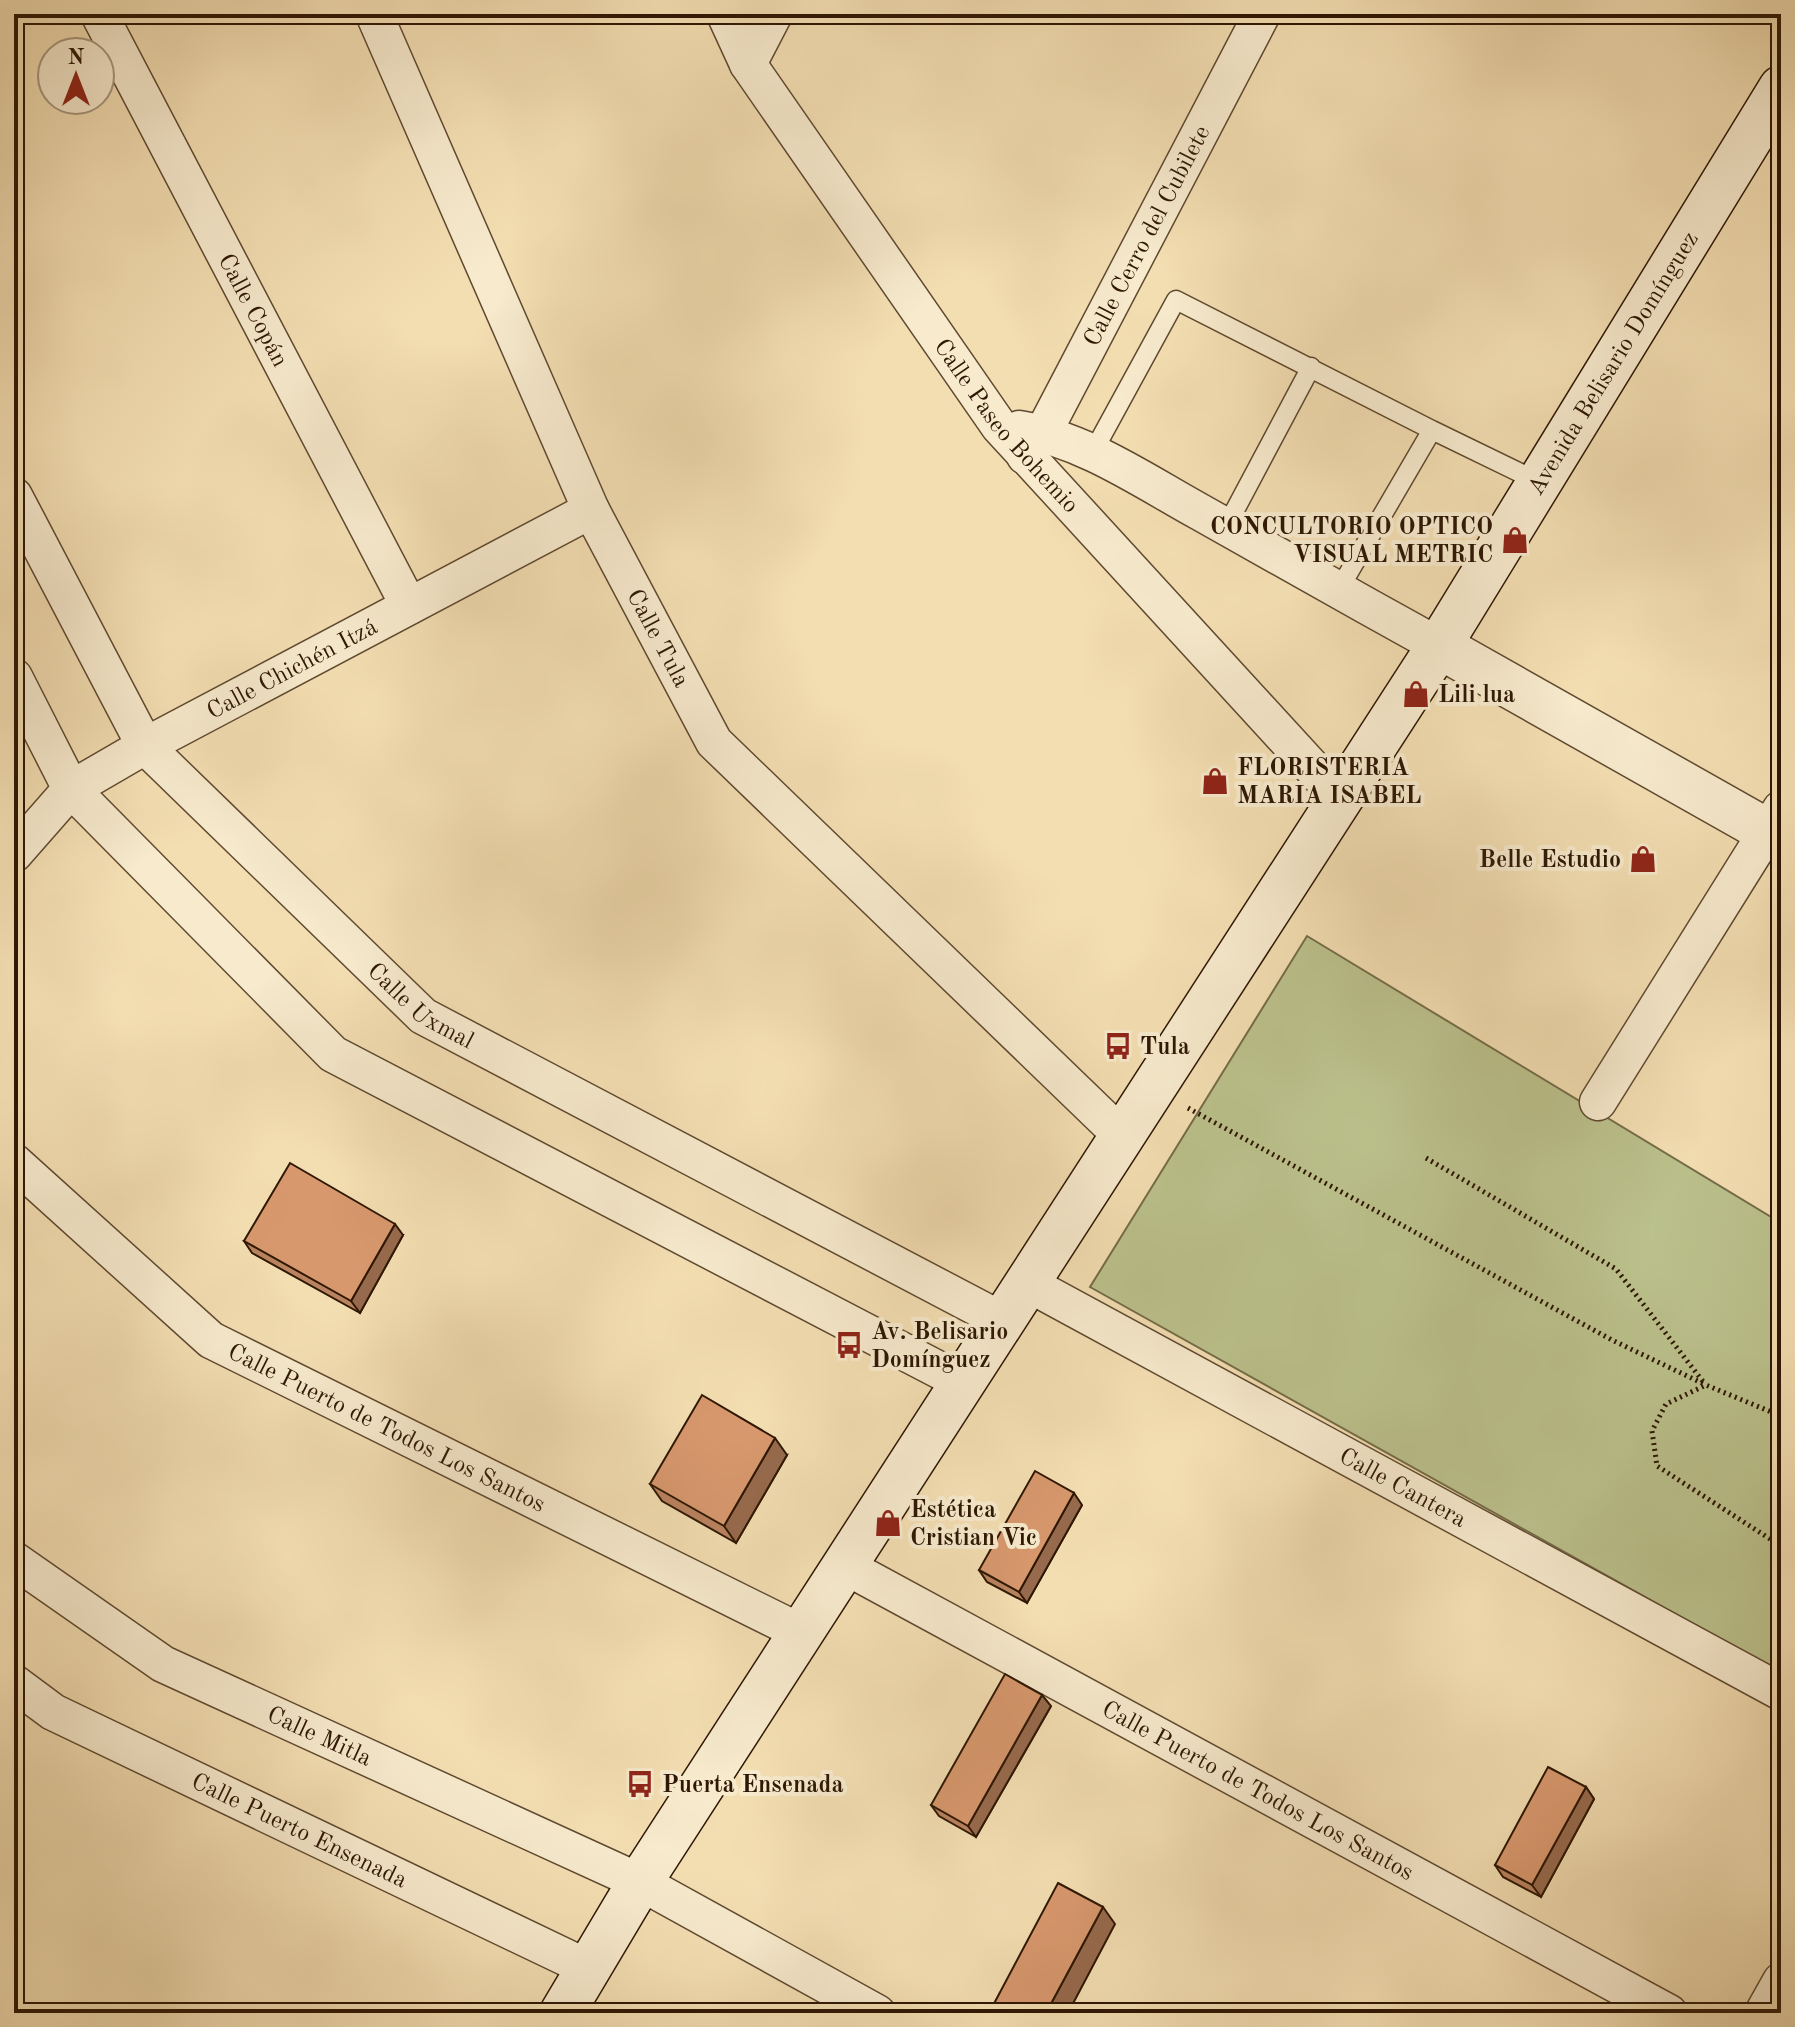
<svg xmlns="http://www.w3.org/2000/svg" width="1795" height="2027" font-family="'Old Standard TT',serif">
<style>
.green{fill:#bbc18c;stroke:#746c48;stroke-width:2}
.lines{fill:none;stroke-linecap:round;stroke-linejoin:round}
.service-casing{stroke:#5f4930;stroke-width:21}
.minor-casing{stroke:#5f4930;stroke-width:39}
.tertiary-casing{stroke:#5f4930;stroke-width:47}
.secondary-casing{stroke:#2e1704;stroke-width:47}
.path{stroke:#2e1704;stroke-width:5;stroke-dasharray:2 4;stroke-linecap:butt}
.service{stroke:#f7eacd;stroke-width:18}
.minor{stroke:#f7eacd;stroke-width:36}
.tertiary{stroke:#f7eacd;stroke-width:44}
.secondary{stroke:#f7eacd;stroke-width:44}
.wall{fill:#ba835f;stroke:#2e1704;stroke-width:2}
.shaded-wall{fill:#976a4d;stroke:#2e1704;stroke-width:2}
.building{fill:#d8986e;stroke:#2e1704;stroke-width:2}
.labels{text-anchor:middle;stroke-width:8;stroke-linejoin:round;paint-order:stroke}
.street-label{font-size:24px;fill:#2e1704;stroke:#f7eacd}
.poi-label{font-size:24px;font-weight:bold;fill:#2e1704;stroke:#f7eacd;text-anchor:start}
</style>
<rect width="100%" height="100%" fill="#f3deb2"/>
<filter id="stains"><feTurbulence type="fractalNoise" baseFrequency=".0025" numOctaves="4"/><feColorMatrix values="0 0 0 0 .2 0 0 0 0 .09 0 0 0 0 .02 0 0 0 .5 -.17"/></filter>
<radialGradient id="worn" r=".72"><stop offset=".6" stop-color="#630" stop-opacity="0"/><stop offset="1" stop-color="#630" stop-opacity=".3"/></radialGradient>
<path class="green" d="M1307,936L1781,1223V1673L1090,1287Z"/>
<g class="lines">
<g class="service-casing">
<path id="service" d="M1432,430L1539,482
M1093,452L1176,300L1432,430L1338,591
M1226,527L1311,367"/>
</g>
<g class="minor-casing">
<g id="minor">
<path id="s1" d="M99,14L409,606"/>
<path id="s2" d="M374,14L591,510L714,742L1122,1136"/>
<path id="s3" d="M725,14L748,64L999,426L1340,798"/>
<path d="M748,64L774,14"/>
<path d="M1019,429C1085,440 1142,480 1200,512C1280,557 1359,602 1439,646"/>
<path id="s4" d="M1025,456L1043,433L1262,14"/>
<path id="s5" d="M14,496L145,746L423,1016L1003,1321"/>
<path d="M14,677L71,789L333,1054L964,1383"/>
<path id="s6" d="M14,854L71,789L145,746L591,510"/>
<path d="M1598,1102L1781,809"/>
<path id="s7" d="M14,1162L211,1340L802,1633"/>
<path id="s8" d="M1027,1283L1781,1692"/>
<path id="s9" d="M14,1560L163,1664L640,1882L877,2013"/>
<path id="s10" d="M845,1566L1669,2013"/>
<path id="s11" d="M14,1683L53,1712L588,1968"/>
<path d="M1763,2013L1781,1981"/>
</g>
</g>
<g class="tertiary-casing">
<path id="tertiary" d="M1439,646L1781,839"/>
</g>
<g class="secondary-casing">
<g id="secondary">
<path id="s12" d="M562,2013L640,1882L1439,646L1781,88"/>
</g>
</g>
<path class="path" d="M1188,1108L1612,1340L1706,1385
M1426,1158L1616,1269L1705,1384
M1781,1416L1706,1385L1666,1404L1652,1431L1657,1466L1781,1546"/>
<use href="#service" class="service"/>
<use href="#minor" class="minor"/>
<use href="#tertiary" class="tertiary"/>
<use href="#secondary" class="secondary"/>
</g>
<path class="wall" d="M403,1235L360,1313L252,1253L244,1241Z
M787,1455L736,1543L662,1501L650,1484Z
M1082,1505L1027,1603L987,1582L979,1570Z
M1051,1706L976,1837L939,1816L931,1805Z
M1586,1787L1594,1799L1541,1897L1503,1877L1495,1865Z"/>
<path class="shaded-wall" d="M395,1224L403,1235L360,1313L351,1301Z
M775,1438L787,1455L736,1543L724,1526Z
M1074,1493L1082,1505L1027,1603L1019,1592Z
M1042,1695L1051,1706L976,1837L968,1826Z
M1586,1787L1594,1799L1541,1897L1532,1885Z
M1103,1907L1115,1924L1068,2013H1046Z"/>
<path class="building" d="M290,1163L395,1224L351,1301L244,1241Z
M702,1395L775,1438L724,1526L650,1484Z
M1035,1471L1074,1493L1019,1592L979,1570Z
M1005,1674L1042,1695L968,1826L931,1805Z
M1548,1767L1586,1787L1532,1885L1495,1865Z
M1058,1883L1103,1907L1046,2013H989Z"/>
<defs>
<g id="shop-bare" transform="scale(2.16)"><path d="M-5-2.5h2.3a2.7 3.5 0 0 1 5.4 0H5L5.5 6h-11ZM-1.5-2.5h3a1.5 2.3 0 0 0-3 0Z" fill="#8f2418" stroke="#f7eacd" stroke-width="2.5" paint-order="stroke"/></g>
<g id="bus-bare" transform="scale(2.16)"><path d="M-5-6H5V4H4V6H2V4H-2V6H-4V4H-5ZM-3.5-4V0h7V-4ZM-3.5 1.2v1.5H-2V1.2ZM2 1.2v1.5H3.5V1.2Z" fill="#8f2418" stroke="#f7eacd" stroke-width="2.5" paint-order="stroke"/></g>
</defs>
<g fill-rule="evenodd">
<use href="#shop-bare" x="1515" y="540"/>
<use href="#shop-bare" x="1416" y="694"/>
<use href="#shop-bare" x="1215" y="781"/>
<use href="#shop-bare" x="1643" y="859"/>
<use href="#bus-bare" x="1118" y="1046"/>
<use href="#bus-bare" x="849" y="1345"/>
<use href="#shop-bare" x="888" y="1523"/>
<use href="#bus-bare" x="640" y="1784"/>
</g>
<g class="labels">
<g class="street-label">
<text dy="8" stroke="none"><textPath href="#s4" startOffset="252">Calle Cerro del Cubilete</textPath></text>
<text dy="8" stroke="none"><textPath href="#s1" startOffset="334">Calle Copán</textPath></text>
<text dy="8" stroke="none"><textPath href="#s12" startOffset="1956">Avenida Belisario Domínguez</textPath></text>
<text dy="8" stroke="none"><textPath href="#s3" startOffset="500">Calle Paseo Bohemio</textPath></text>
<text dy="8" stroke="none"><textPath href="#s2" startOffset="686">Calle Tula</textPath></text>
<text dy="8" stroke="none"><textPath href="#s6" startOffset="338">Calle Chichén Itzá</textPath></text>
<text dy="8" stroke="none"><textPath href="#s5" startOffset="662">Calle Uxmal</textPath></text>
<text dy="8" stroke="none"><textPath href="#s7" startOffset="462">Calle Puerto de Todos Los Santos</textPath></text>
<text dy="8" stroke="none"><textPath href="#s8" startOffset="428">Calle Cantera</textPath></text>
<text dy="8" stroke="none"><textPath href="#s9" startOffset="354">Calle Mitla</textPath></text>
<text dy="8" stroke="none"><textPath href="#s10" startOffset="470">Calle Puerto de Todos Los Santos</textPath></text>
<text dy="8" stroke="none"><textPath href="#s11" startOffset="322">Calle Puerto Ensenada</textPath></text>
</g>
<g class="poi-label">
<text x="1493" y="534" text-anchor="end">CONCULTORIO OPTICO<tspan x="1493" dy="28">VISUAL METRIC</tspan></text>
<text x="1438" y="702">Lili lua</text>
<text x="1237" y="775">FLORISTERIA<tspan x="1237" dy="28">MARIA ISABEL</tspan></text>
<text x="1621" y="867" text-anchor="end">Belle Estudio</text>
<text x="1140" y="1054">Tula</text>
<text x="871" y="1339">Av. Belisario<tspan x="871" dy="28">Domínguez</tspan></text>
<text x="910" y="1517">Estética<tspan x="910" dy="28">Cristian Vic</tspan></text>
<text x="662" y="1792">Puerta Ensenada</text>
</g>
</g>
<rect width="1795" height="2027" fill="none" stroke="#f3deb2" stroke-width="48"/>
<rect x="16" y="16" width="1763" height="1995" fill="none" stroke="#2e1704" stroke-width="4"/>
<rect x="24" y="24" width="1747" height="1979" fill="none" stroke="#2e1704" stroke-width="2"/>
<g transform="translate(76 76)"><circle r="38" fill="#f7eacd" stroke="#a7967d" stroke-width="2"/>
<path d="M0-6L14 30L0 20L-14 30Z" fill="#8f2418"/>
<text y="-12" font-size="22" font-weight="bold" text-anchor="middle" fill="#2e1704">N</text>
</g>
<rect width="100%" height="100%" filter="url(#stains)"/>
<rect width="100%" height="100%" fill="url(#worn)"/>
</svg>
